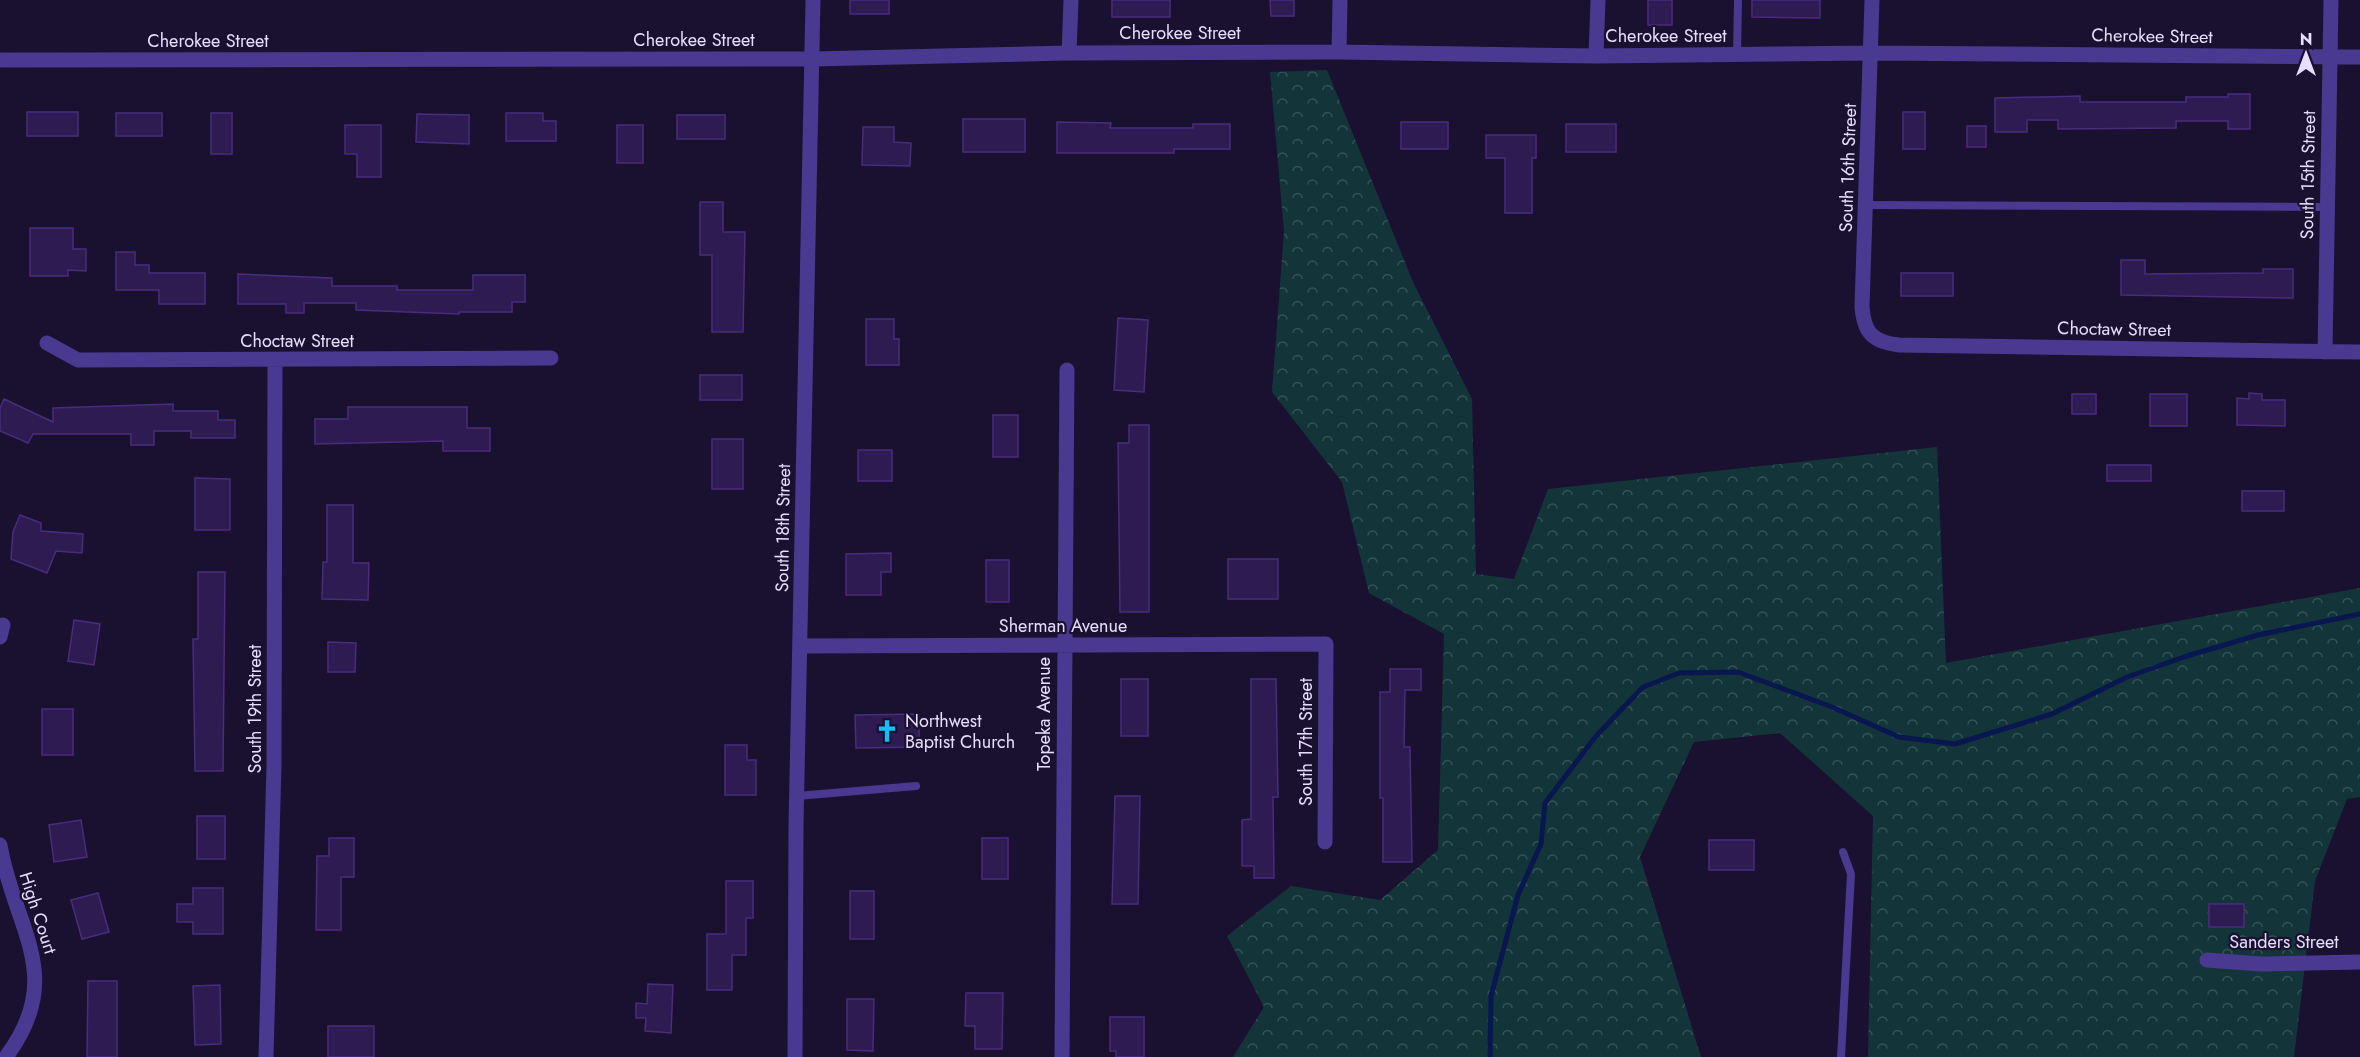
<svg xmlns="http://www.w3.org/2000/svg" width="2360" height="1057" font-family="Jost,sans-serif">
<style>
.forest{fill:url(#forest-crowns)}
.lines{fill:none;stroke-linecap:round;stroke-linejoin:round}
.stream{stroke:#081750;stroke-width:5}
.building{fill:#2e1b51;stroke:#482c7e;stroke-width:1.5}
.lane{stroke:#493990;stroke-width:8}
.street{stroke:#493990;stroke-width:15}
.labels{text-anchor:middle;stroke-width:4.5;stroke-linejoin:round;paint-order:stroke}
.street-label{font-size:18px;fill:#e7deff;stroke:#1a102f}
.poi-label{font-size:18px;fill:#e7deff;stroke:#1a102f;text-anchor:start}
</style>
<defs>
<pattern id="forest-crowns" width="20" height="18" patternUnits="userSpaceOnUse" patternTransform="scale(1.5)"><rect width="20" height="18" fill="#133539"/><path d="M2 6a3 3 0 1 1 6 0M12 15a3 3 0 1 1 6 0" fill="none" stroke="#355257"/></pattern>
</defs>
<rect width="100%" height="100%" fill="#1a102f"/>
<path class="forest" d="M1327,70L1413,282L1472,399L1476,574L1514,579L1548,489L1937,447L1946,663L2360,588V797L2347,799L2315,881L2294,1057H1868L1873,816L1780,733L1694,742L1640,857L1701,1057H1233L1264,1007L1227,936L1291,886L1380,900L1438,850L1444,634L1369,593L1342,482L1272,392L1284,231L1270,72Z"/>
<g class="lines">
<path class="stream" d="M1490,1057L1491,996L1518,895L1541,844L1545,803L1596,736L1643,687L1679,673L1738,672L1832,707L1899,737L1955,744L2052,714L2127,677L2187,656L2258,635L2360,614"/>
</g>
<path class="building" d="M850,0H889V14H850Z
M1112,0H1170V17H1112Z
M1270,0H1294V16H1271Z
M1648,0H1672V25H1648Z
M1752,0H1820V18L1752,17Z
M2228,94H2250V129H2228V121H2176V128L2058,129V120H2027V132H1995V98L2080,96V102H2186V97H2228Z
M27,112H78V136H27Z
M1903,112H1925V149H1903Z
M116,113H162V136H116Z
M211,113H232V154H211Z
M506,113H543V121H556V141H506Z
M417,114L469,115V144L416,142Z
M677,115H725V139H677Z
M963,119H1025V152H963Z
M1057,122L1111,123L1110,128H1193V124H1230V149H1174V153H1057Z
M1401,122H1448V149H1401Z
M1566,124H1616V152H1566Z
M345,125H381V177H357V154H345Z
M617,125H643V163H617Z
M1967,126H1986V147H1967Z
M863,127H894V142L911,143L910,166L862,165Z
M1486,135H1536V158H1532V213H1505V158H1486Z
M700,202H723V232H745L743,332H712V255H700Z
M30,228H73V249H86V271L68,270V276H30Z
M116,252H135V265H149V273H205V304H159V290H116Z
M2121,260H2145V274L2263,273V269H2293V298L2121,295Z
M1901,273H1953V296H1901Z
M238,274L332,278V286H397V290H473V275H525V302H512V312H459V314L356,310V303H304V313H286V304H238Z
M1118,318L1148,320L1144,392L1114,390Z
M866,319H894V339H899V365H866Z
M700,375H742V400H700Z
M2249,393L2262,394V400H2285V426L2237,425V398L2249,399Z
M2072,394H2096V414H2072Z
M2150,394H2187V426H2150Z
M4,399L53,422V408L173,404V411H218V420H235V438H191V431H154V445H131V434H33L28,443L0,431V408Z
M348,407H467V428H490V451H443V441L315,444V419H348Z
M993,415H1018V457H993Z
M1129,425H1149V612H1120L1118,443H1129Z
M712,439H743V489H712Z
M858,450H892V481H858Z
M2107,465H2151V481H2107Z
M195,478L230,479V530H195Z
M2242,491H2284V511H2242Z
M327,505H353V563H369L368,600L322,599L323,562H327Z
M20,515L41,523V531L83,534L82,553L56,551L47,573L11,559L13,532Z
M891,553V572H881V595H846V554Z
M1228,559H1278V599H1228Z
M986,560H1009V602H986Z
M198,572H225L223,771H195L193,639H198Z
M74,620L100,624L94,665L68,661Z
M328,642L356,643L355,672H328Z
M1390,669H1421V690H1405L1404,747H1410L1412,862H1383V798H1380V692H1390Z
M1121,679H1148V736H1121Z
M1251,679H1276L1278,797H1273L1274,878H1254V866H1242V820L1251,819Z
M42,709H73V755H42Z
M919,714V747L856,748L855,715Z
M725,745H747V760H756V795H725Z
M1115,796H1140L1138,904H1112Z
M197,816H225V859H197Z
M81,820L87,857L54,862L49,825Z
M329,838H354V877H341V930H316L317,856H329Z
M982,838H1008V879H982Z
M1709,840H1754V870H1709Z
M726,881H753V918H746V955H732V990H707V934H726Z
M193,888H223V934H193V922H177V904H193Z
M850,891H874V939H850Z
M98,893L109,932L82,939L71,900Z
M2209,904H2244V927H2209Z
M88,981H117V1057H87Z
M648,984L673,985L671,1033L645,1031L646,1018H636V1003L647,1004Z
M220,985L221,1044L195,1045L193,986Z
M966,993H1003L1002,1049H975V1026H965Z
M847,999H874L873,1051L847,1050Z
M1110,1017H1144V1057H1116V1051H1110Z
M328,1026H374V1057H328Z"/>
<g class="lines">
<path class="lane" d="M1737,55L1738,0
M1866,205L2327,207
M797,796L916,786
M1841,1057L1851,874L1843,852"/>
<path class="street" d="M1872,0L1862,307C1864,333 1873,342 1899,345L2360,352
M1339,52L1340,0
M1069,53L1071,0
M1596,56L1598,0
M0,60L812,59L1069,53L1339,52L1596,56L1872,53L2360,57
M47,343L78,360L551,358
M2325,352L2331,0
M0,637L3,625
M801,646L1326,644L1325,842
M0,845C14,929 67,975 6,1057
M2207,960L2261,964L2360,962
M266,1057L274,765L275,361
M795,1057L796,825L813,0
M1062,1057L1067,370"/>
</g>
<defs>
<g id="church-bare" transform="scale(1.8)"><path d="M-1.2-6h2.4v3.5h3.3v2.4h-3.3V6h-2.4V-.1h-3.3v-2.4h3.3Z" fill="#0ac2ff" stroke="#1a102f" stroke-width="2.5" paint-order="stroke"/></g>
</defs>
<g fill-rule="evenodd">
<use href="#church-bare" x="887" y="731"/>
</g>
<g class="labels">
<g class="street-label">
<text x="1180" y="39">Cherokee Street</text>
<text x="1666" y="42">Cherokee Street</text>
<text transform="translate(2152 36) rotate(1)" y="6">Cherokee Street</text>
<text x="694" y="46">Cherokee Street</text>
<text x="208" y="47">Cherokee Street</text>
<text transform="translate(1848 168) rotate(-88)" y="6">South 16th Street</text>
<text transform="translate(2308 175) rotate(-89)" y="6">South 15th Street</text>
<text transform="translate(2114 329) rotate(1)" y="6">Choctaw Street</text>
<text x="297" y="347">Choctaw Street</text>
<text transform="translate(783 528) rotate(-89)" y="6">South 18th Street</text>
<text x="1063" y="632">Sherman Avenue</text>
<text transform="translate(255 709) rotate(-90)" y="6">South 19th Street</text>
<text transform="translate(1044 714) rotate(-90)" y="6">Topeka Avenue</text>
<text transform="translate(1306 742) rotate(-90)" y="6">South 17th Street</text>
<text transform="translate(38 913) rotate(72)" y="6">High Court</text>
<text x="2284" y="948">Sanders Street</text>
</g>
<g class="poi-label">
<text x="905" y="727">Northwest<tspan x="905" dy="21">Baptist Church</tspan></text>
</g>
</g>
<g transform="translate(2306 54)" stroke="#1a102f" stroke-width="4.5" paint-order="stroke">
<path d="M0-4.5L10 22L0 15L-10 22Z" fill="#e7deff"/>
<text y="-9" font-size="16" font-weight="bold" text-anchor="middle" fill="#e7deff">N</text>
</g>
</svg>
